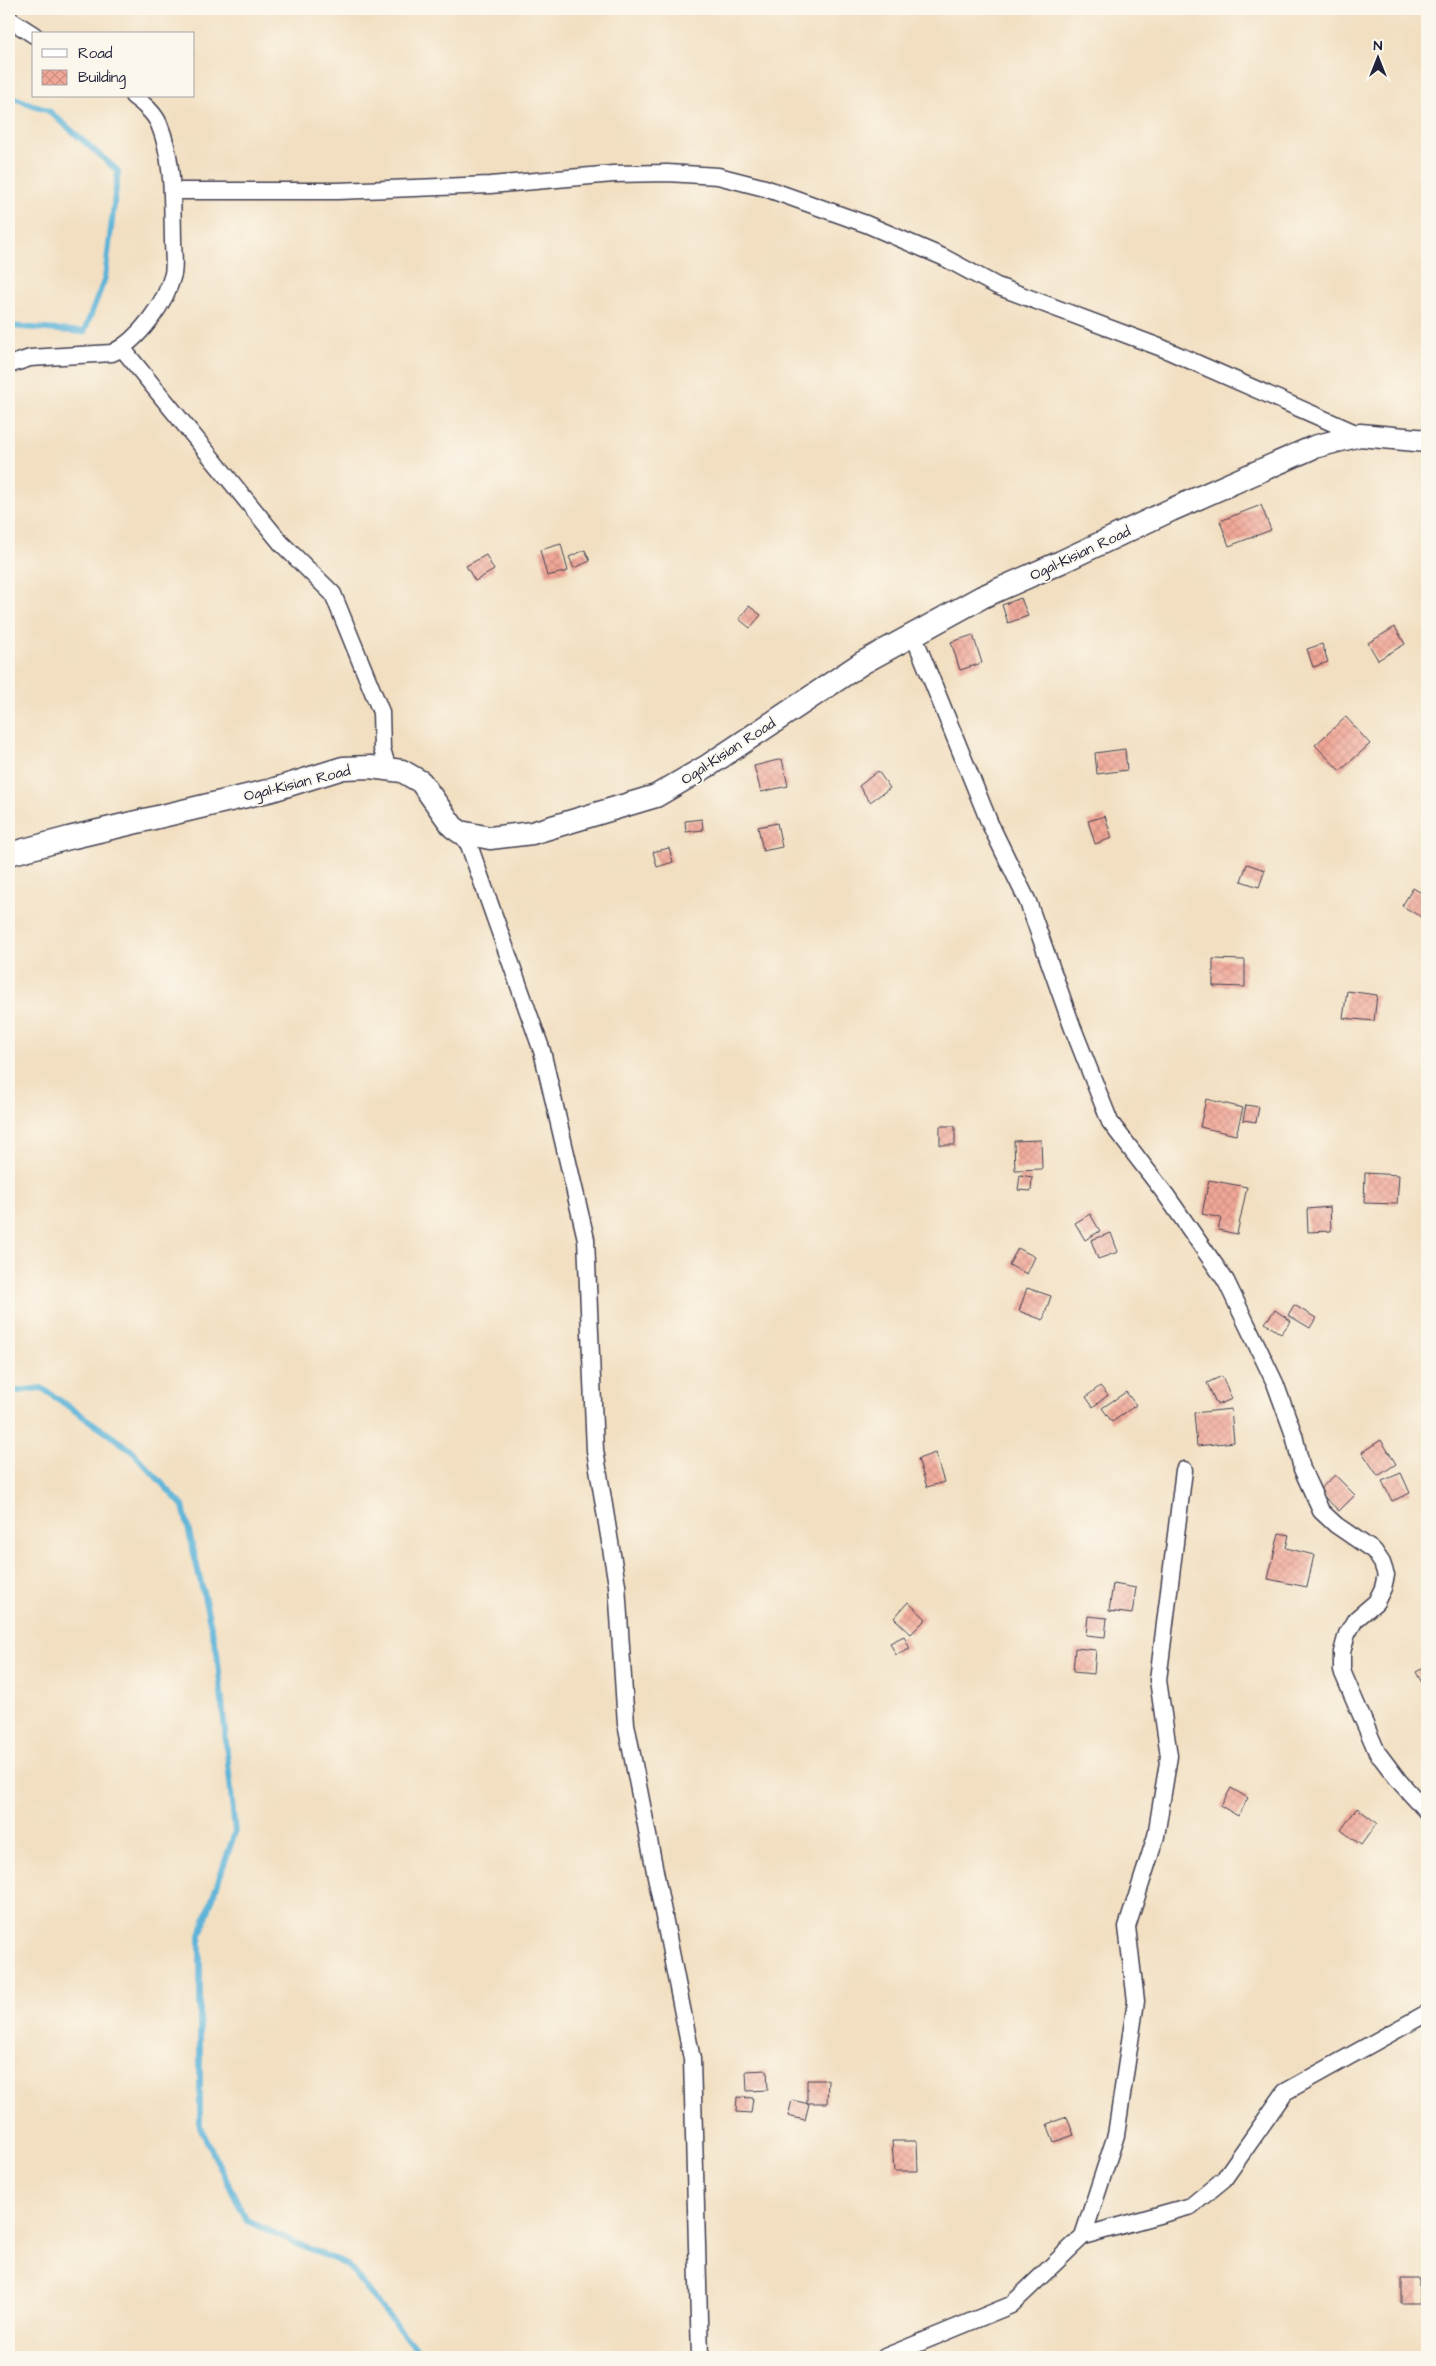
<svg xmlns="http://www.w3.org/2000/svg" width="1436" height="2366" font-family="'Architects Daughter',sans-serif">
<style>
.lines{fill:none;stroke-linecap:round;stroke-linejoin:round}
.stream{stroke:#5bb3d8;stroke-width:6}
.building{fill:url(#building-cross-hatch)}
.minor-casing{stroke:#413e4f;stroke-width:19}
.secondary-casing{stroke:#413e4f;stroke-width:25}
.minor{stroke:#fff;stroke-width:16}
.secondary{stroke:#fff;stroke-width:22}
.labels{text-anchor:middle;stroke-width:4;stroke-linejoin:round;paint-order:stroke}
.street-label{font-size:15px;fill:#22223b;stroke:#fbf7ec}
</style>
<defs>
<pattern id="building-cross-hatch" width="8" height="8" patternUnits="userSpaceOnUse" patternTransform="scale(1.25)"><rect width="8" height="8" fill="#f1a797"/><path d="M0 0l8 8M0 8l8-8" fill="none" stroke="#ce8f83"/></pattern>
</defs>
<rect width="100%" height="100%" fill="#fbf7ec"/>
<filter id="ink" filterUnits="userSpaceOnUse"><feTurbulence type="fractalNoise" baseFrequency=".02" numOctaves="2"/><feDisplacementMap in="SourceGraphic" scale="10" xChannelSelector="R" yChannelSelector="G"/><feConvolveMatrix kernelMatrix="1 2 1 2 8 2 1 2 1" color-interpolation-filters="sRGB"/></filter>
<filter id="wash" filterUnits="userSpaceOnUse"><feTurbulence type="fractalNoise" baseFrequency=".0096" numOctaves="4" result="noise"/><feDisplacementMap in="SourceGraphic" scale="20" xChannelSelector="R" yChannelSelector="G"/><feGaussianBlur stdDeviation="1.12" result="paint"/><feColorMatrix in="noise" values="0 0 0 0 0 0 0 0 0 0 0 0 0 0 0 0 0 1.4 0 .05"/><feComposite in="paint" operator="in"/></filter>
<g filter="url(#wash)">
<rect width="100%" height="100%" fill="#f2dfc1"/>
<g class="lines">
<path class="stream" d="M9,96L49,111L118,171L105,278L84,332L9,326
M9,1392L42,1388L130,1449L183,1506L217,1652L235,1832L200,1935V2127L247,2221L347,2265L422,2357"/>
</g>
<g id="blocks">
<path class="building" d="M1261,505L1271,530L1229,546L1220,521Z
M561,544L568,571L547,576L540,550Z
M585,550L590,561L574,568L569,557Z
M486,555L494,570L475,581L466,566Z
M1021,598L1028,616L1008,623L1002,605Z
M749,606L761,615L750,628L739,619Z
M1395,627L1405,644L1378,660L1368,643Z
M973,635L982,663L960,670L951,642Z
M1322,644L1328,662L1313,667L1307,649Z
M1346,717L1370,744L1340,771L1315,745Z
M1125,749L1127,770L1097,774L1095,753Z
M782,759L788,786L761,792L754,766Z
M878,771L890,788L870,802L859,786Z
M1105,816L1112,838L1095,844L1088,821Z
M702,819L703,830L686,832L685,821Z
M777,823L782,847L763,851L758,827Z
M669,848L673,862L657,867L653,852Z
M1247,864L1265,870L1259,887L1241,881Z
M1413,888L1427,896V911L1423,918L1402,906Z
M1213,959L1245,960V987L1213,986Z
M1347,991L1377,995L1374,1021L1343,1018Z
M1206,1099L1243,1108L1236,1135L1200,1127Z
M1246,1105L1259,1107L1256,1122L1243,1120Z
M940,1126H955V1145H940Z
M1041,1140L1042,1169L1015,1170L1014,1141Z
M1365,1173L1399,1175L1397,1204L1364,1203Z
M1020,1175L1032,1177L1031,1191L1018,1190Z
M1209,1180L1247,1187L1237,1234L1218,1230L1221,1218L1202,1214Z
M1330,1207L1331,1231L1308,1232L1307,1209Z
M1090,1214L1100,1231L1085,1240L1075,1223Z
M1111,1233L1118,1252L1098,1259L1091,1240Z
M1018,1248L1035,1257L1027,1274L1009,1265Z
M1027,1288L1051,1296L1043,1320L1019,1311Z
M1294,1305L1316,1318L1310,1328L1288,1315Z
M1275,1310L1291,1321L1281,1334L1265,1323Z
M1222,1376L1232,1399L1217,1405L1207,1383Z
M1100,1386L1108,1395L1093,1407L1086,1397Z
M1126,1392L1136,1405L1112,1422L1102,1408Z
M1231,1409L1234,1442L1197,1446L1194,1413Z
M1381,1440L1396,1464L1378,1476L1362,1452Z
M935,1453L944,1482L927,1487L918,1459Z
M1401,1473L1410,1493L1392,1501L1382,1481Z
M1335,1475L1355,1495L1339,1511L1318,1491Z
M1279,1533L1289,1535L1286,1548L1314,1555L1307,1587L1268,1579Z
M1113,1584L1136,1588L1132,1614L1109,1611Z
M908,1602L926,1619L911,1634L894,1618Z
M1088,1616L1107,1618L1105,1637L1086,1635Z
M904,1636L910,1649L896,1655L890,1643Z
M1075,1648L1096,1650L1094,1674L1073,1672Z
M1427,1666V1689L1426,1690L1416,1672Z
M1231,1788L1248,1798L1238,1816L1221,1806Z
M1357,1808L1377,1823L1361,1845L1341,1830Z
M767,2070L768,2090L747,2091L746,2071Z
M807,2080H828L827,2103H807Z
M737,2097L753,2098L751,2113L736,2112Z
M792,2100L809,2104L805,2120L788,2116Z
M1067,2117L1074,2135L1054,2142L1047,2124Z
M892,2141H917L918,2171H894Z
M1401,2279H1419V2303H1401Z"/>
</g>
</g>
<g filter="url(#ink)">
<use href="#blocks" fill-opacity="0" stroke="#413e4f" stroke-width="1"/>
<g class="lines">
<g class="minor-casing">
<path id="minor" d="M9,19L34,35
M172,191H338L490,185L613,174L667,173L718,176L765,188L866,224L943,257L997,286L1162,348L1360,435
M122,348L281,543L333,594L381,712L382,749L388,769
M9,365L30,358L112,353C138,341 166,303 173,274C175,264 173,251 173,240C172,202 174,160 159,124C155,114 142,102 133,96
M913,634L990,824L1028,902L1072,1026L1110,1122L1166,1195L1226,1281L1275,1383L1294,1435L1302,1469L1321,1511L1336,1525L1374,1551L1382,1563L1386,1575L1383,1588L1376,1602L1355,1620L1347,1634L1342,1652V1671L1377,1752L1399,1781L1427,1812
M460,832L469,845L542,1051L586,1239L595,1450L617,1585L626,1724L692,2059L700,2357
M1083,2236L1191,2206L1224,2179L1285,2092L1427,2013
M885,2357L1011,2305L1083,2236L1116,2135L1136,2001L1127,1927L1156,1836L1169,1756L1158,1680L1184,1470"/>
</g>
<g class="secondary-casing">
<path id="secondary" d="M9,854L69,838L272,790L343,768L370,767L402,771L421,782L453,827L460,832L490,838L532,833L656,796L709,765L862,663L982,597L1061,562L1171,510L1314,447L1360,435L1427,441"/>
</g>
<use href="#minor" class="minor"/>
<use href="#secondary" class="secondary"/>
</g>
</g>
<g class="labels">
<g class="street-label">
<text transform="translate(1080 553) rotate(-25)" y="5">Ogal-Kisian Road</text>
<text transform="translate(728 751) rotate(-33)" y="5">Ogal-Kisian Road</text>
<text transform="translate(297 783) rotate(-14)" y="5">Ogal-Kisian Road</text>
</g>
</g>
<rect width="1436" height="2366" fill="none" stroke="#fbf7ec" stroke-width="30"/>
<rect x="32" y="32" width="162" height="65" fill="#fbf7ec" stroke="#a4a2a5"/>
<rect x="42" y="49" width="25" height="8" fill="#ffffff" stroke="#a4a2a5"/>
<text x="78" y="58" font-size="15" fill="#22223b">Road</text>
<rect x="42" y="70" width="25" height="15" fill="url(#building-cross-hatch)" stroke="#a4a2a5"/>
<text x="78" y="82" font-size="15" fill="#22223b">Building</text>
<g transform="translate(1378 58)" stroke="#fbf7ec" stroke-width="4" paint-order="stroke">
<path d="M0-4L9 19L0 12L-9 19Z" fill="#22223b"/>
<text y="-8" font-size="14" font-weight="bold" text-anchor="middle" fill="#22223b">N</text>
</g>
</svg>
